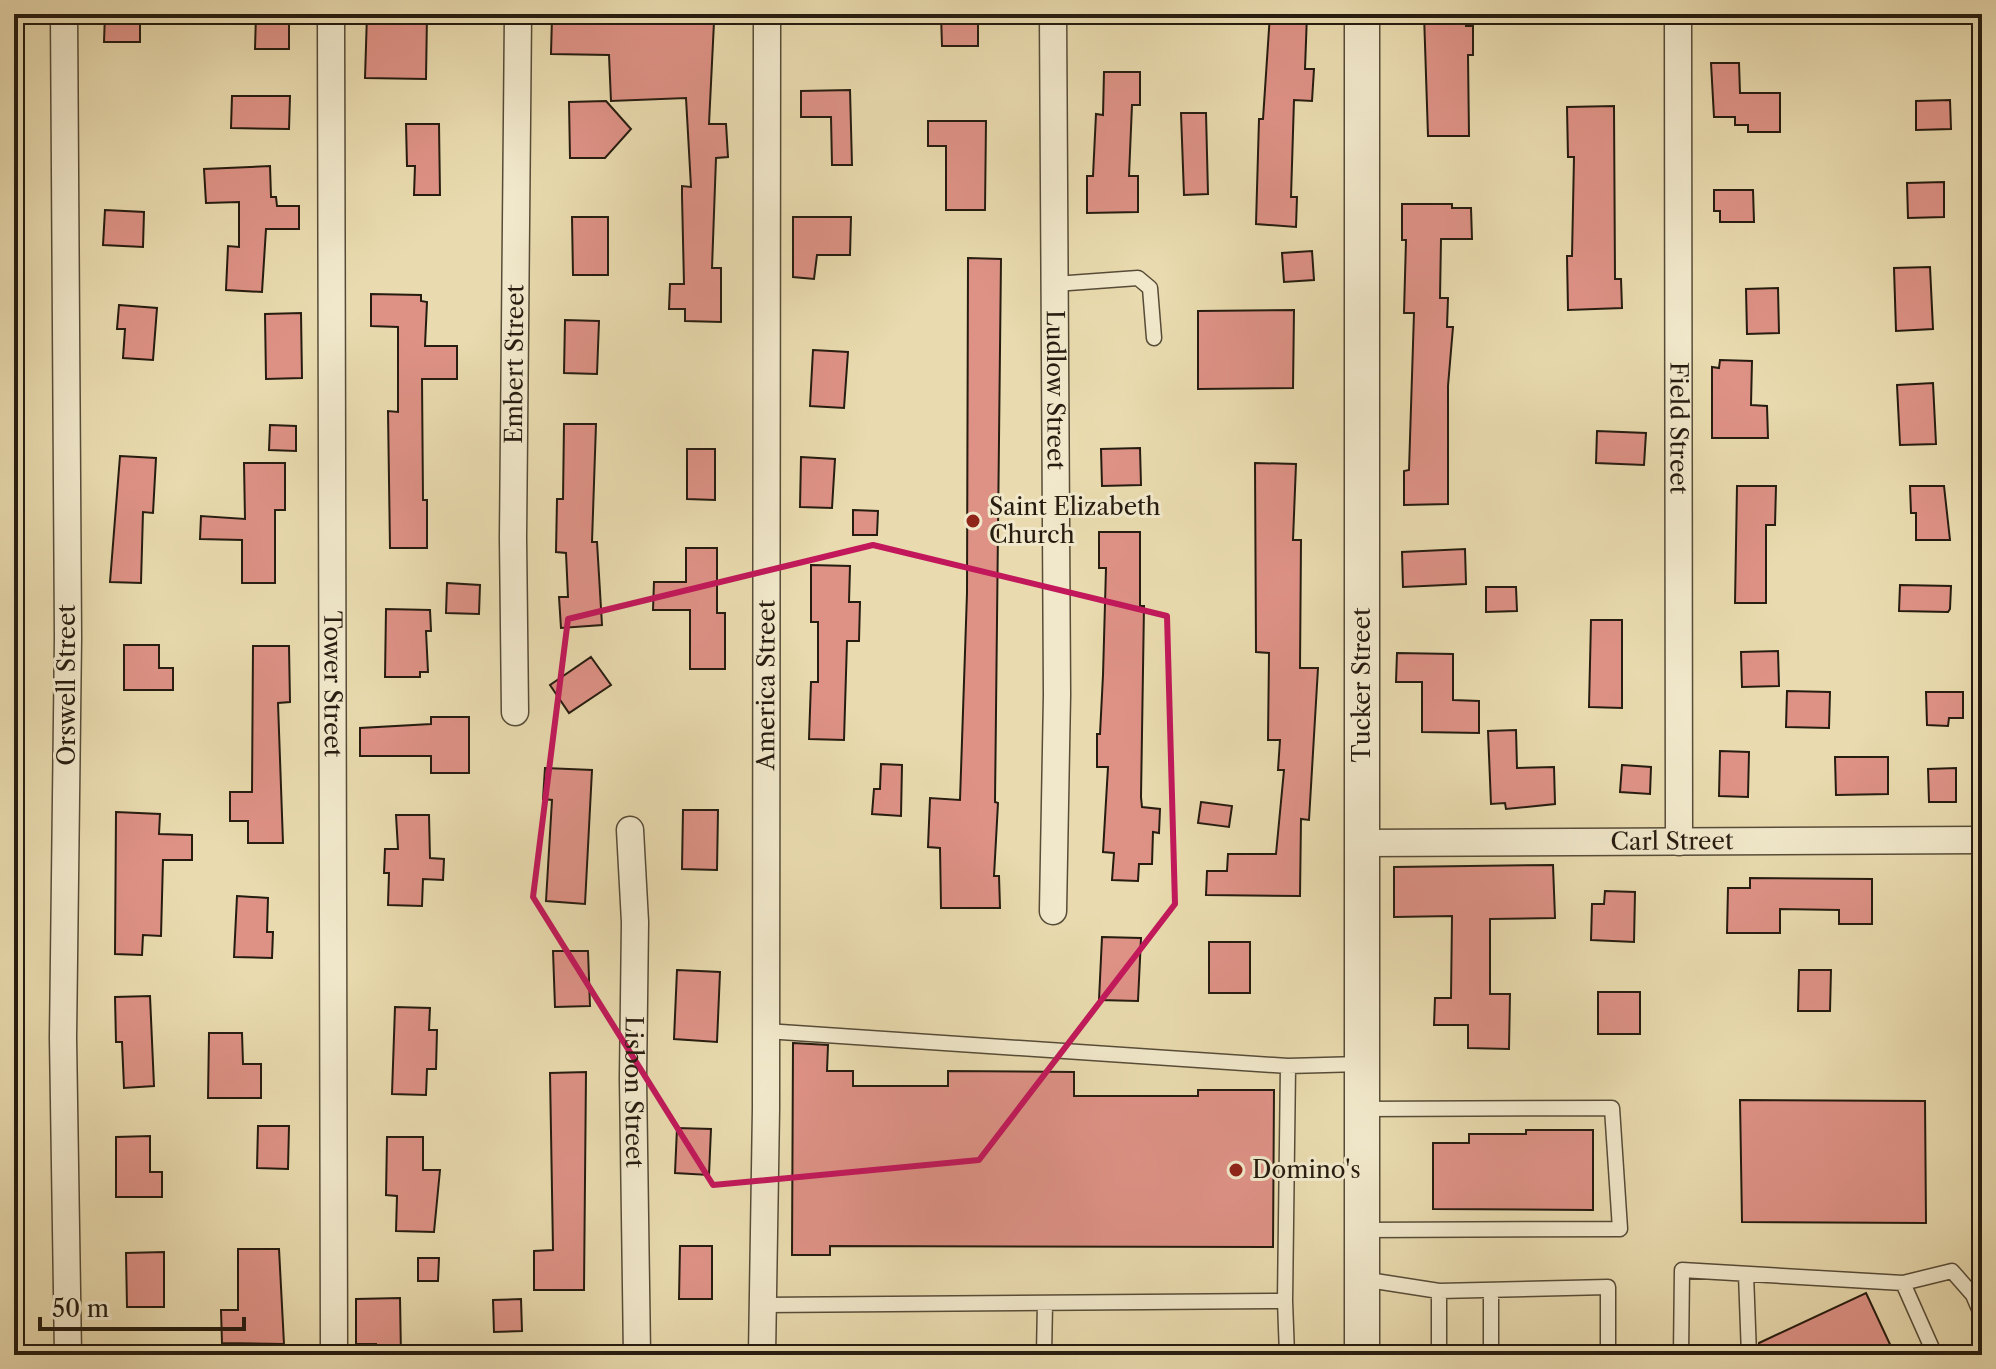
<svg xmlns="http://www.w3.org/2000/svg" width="1996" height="1369" font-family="'Libre Caslon Text',serif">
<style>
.building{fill:#de9286;stroke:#261c10;stroke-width:2}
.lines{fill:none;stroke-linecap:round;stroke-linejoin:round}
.service-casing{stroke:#574c38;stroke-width:17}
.minor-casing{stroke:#574c38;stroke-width:29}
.tertiary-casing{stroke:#574c38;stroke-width:37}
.service{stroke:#f1e8cb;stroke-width:14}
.minor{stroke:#f1e8cb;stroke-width:26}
.tertiary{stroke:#f1e8cb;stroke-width:34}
.marked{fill:none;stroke:#c2185b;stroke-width:6;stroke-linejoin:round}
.poi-dot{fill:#8f2418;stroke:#f1e8cb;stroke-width:3}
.labels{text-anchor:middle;stroke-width:6;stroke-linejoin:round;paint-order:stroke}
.street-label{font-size:24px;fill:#261c10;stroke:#f1e8cb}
.poi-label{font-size:24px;fill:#261c10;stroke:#f1e8cb;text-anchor:start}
</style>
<rect width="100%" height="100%" fill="#e9dbaf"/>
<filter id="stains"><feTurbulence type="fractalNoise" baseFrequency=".0025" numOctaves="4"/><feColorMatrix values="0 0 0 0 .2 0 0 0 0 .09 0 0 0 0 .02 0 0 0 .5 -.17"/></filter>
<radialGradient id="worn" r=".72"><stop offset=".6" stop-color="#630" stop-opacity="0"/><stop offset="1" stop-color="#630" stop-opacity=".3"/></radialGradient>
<path class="building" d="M105,14H140V42H104Z
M256,14H289V49H255Z
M367,14H427L426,79L365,78Z
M626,14L714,22L709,124H726L728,157L716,158L712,268H721V322L685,321V309H669L670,284H684L682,196V186L691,187L686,98L611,101L609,55L551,54L552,17L626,18Z
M941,14H978V46H942Z
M1270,14H1307L1305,69H1314L1312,101L1294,100L1291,197H1297L1296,227L1256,224L1259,119H1263Z
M1424,14H1466V26H1473V55H1468L1469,136H1428Z
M1711,63H1739L1740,93H1780V132H1748V125H1735V117H1714Z
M1104,72H1140V105H1132L1129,176H1138V212L1087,213V176H1093L1096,114L1103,115Z
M850,90L852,165H832L831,117H801V91Z
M232,96H290L289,129L231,128Z
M1950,100L1951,129L1916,130V101Z
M606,101L631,129L605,158H570L569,102Z
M1614,106L1615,279H1621L1622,308L1568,310L1567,256H1572L1574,157H1568L1567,107Z
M1181,113H1206L1208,194L1184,195Z
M928,121H986L985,210H946V146H928Z
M406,124H439L440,195H414L415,166H407Z
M270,166L271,197H276L277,206H299V229H266L262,292L226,290L228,246L239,247V202L206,203L204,169Z
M1944,182V217L1908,218L1907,183Z
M1714,190H1753L1754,222H1720V211H1714Z
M1402,204H1452V208H1471L1472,239H1441L1440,298H1448L1447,327H1453L1448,386V504L1404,505V471L1409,470L1414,313H1404L1406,240H1402Z
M105,210L144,212L143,247L103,245Z
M572,217H608V275H573Z
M793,217H851L850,255H817L814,279L793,277Z
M1312,251L1314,280L1284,282L1282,253Z
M968,258L1001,259L995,802L998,803L994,876H999L1000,908H941L940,848L928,847L930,798L960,800L967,593Z
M1930,267L1933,329L1896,331L1894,268Z
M1778,288L1779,333L1747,334L1746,289Z
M371,294L421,295V301L427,302L425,346H457V379H422L423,500H427V548H390L388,411L398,412V327L371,326Z
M119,305L157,308L153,360L123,358L125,329H117Z
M1294,310L1293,388L1198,389V311Z
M301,313L302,378L266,379L265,314Z
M565,320L599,321L597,374L564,373Z
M813,350L848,352L844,408L810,406Z
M1720,360L1752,361L1751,405L1767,406L1768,438H1712V367L1719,368Z
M1933,383L1936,444L1900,445L1897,385Z
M564,424H596L592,542H597L602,625L561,628L559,597H568L566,553L556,552L557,499H563Z
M270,425L296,426V451L269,450Z
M1597,431L1646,433L1644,465L1596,463Z
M1140,448L1141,485L1102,486L1101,449Z
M687,449H715V500L687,499Z
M120,456L156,458L153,513L143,512L141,583L110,582Z
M801,457L835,459L832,508L800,507Z
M244,463H285V510H275V583H242V540L200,539L201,516L245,519Z
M1255,463L1296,464L1293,540H1301L1300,668H1318L1309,820L1301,819L1300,896L1206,895L1207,871H1227L1228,854H1276L1284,770H1278L1280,740H1268L1269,653L1256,652Z
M1737,486H1776L1775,525H1766V603H1735Z
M1910,486H1944L1950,540H1916V513H1911Z
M853,510L878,511L877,535H853Z
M1099,532H1140V606H1144L1141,797L1142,807L1160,809L1159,833L1153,832L1152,864H1139L1138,881L1112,880L1114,853L1103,852L1108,767H1097V734H1100L1103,675L1106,568H1099Z
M686,548H717V613H725V669H690V610H653L654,582H686Z
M1465,549L1466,584L1403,587L1402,552Z
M811,565L850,566L849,602H860L859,641H847L844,740L809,739L811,682H818V622H811Z
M447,583L480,585L479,614L446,613Z
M1900,585L1951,586L1950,609L1948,612L1899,611Z
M1486,587H1516L1517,611L1486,612Z
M386,609L430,610L431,631H426L428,672H420V677H385Z
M1591,620H1622V708L1589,707Z
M124,645H159V668H173V690H124Z
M253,646H289L290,702L278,703L283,843H248V821H230V792H252Z
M1778,651L1779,686L1742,687L1741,652Z
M1397,653L1453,654V700L1479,701V733L1422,732V682H1396Z
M591,657L611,685L569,713L550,685Z
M1787,691L1830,692L1829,728L1786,727Z
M1926,692H1963V718H1949L1948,726L1927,725Z
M431,717H469V773H431V756H360V728L431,724Z
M1516,730L1517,768L1554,767L1555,804L1506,809L1505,803L1491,804L1488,731Z
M1720,751L1749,752L1748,797L1719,796Z
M1835,757H1888V794L1836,795Z
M881,764L902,765L901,816L872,814L874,789H880Z
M1622,765L1651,767L1650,794L1620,792Z
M545,768L592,770L585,904L546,901L552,800L543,799Z
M1956,768V802H1929L1928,769Z
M1201,802L1232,806L1229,827L1198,823Z
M683,810H718L717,870L682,869Z
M116,812L160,814L159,834L192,835V860H163L161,936L143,935L142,955L115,954Z
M396,815H429L430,858L444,859L443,880L423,879L422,906L388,905L389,873H384L385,849H398Z
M1553,865L1555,918L1490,919V994H1510L1509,1049L1468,1048V1025H1434L1435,998H1451L1452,916L1394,917V867Z
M1750,878L1872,879V924H1839V910L1780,909V933H1727L1728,888H1750Z
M1605,891L1635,892L1634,942L1591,940L1592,904H1604Z
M237,896L268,898L267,932H273L272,958L234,957Z
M1102,937L1141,938L1138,1001L1099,1000Z
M1209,942H1250V993H1209Z
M553,951H588L590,1006L555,1007Z
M677,970L720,972L717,1042L674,1039Z
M1799,970H1831L1830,1011H1798Z
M1598,992H1640V1034H1598Z
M150,996L154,1086L124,1088L122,1042H116L115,997Z
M395,1007L430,1008L429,1030H437L436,1069H427L426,1095L392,1094Z
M209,1033H242L243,1064H261V1098H208Z
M793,1043L828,1045L827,1071H853V1086H948V1071L1074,1072V1096H1198V1090H1274L1273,1247L830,1246V1255H792Z
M586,1072L584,1290H534V1251L553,1250L550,1073Z
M1740,1100L1925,1101L1926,1223L1742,1222Z
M258,1126H289L288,1169L257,1168Z
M677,1128L711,1129L709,1175L675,1173Z
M1526,1130H1593V1210L1433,1209V1143H1469V1134H1526Z
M150,1136V1172H162V1197H116V1137Z
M387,1137H423V1170H440L434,1232L396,1231L397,1196L386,1195Z
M680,1246H712V1299H679Z
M238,1249H279L284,1344L222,1343L221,1310H238Z
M164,1252V1307H127L126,1253Z
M418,1258H439L438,1281H418Z
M1866,1293L1895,1355H1759V1343Z
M400,1298L401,1355H376V1344H356V1299Z
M521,1299L522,1331L494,1332L493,1300Z"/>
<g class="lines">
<g class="service-casing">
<path id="service" d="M1055,284L1138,278L1150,288L1154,338
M766,1031L1288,1066
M1361,1109L1612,1108L1620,1229L1362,1230
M1746,1274L1749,1355
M1362,1279L1439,1291
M1903,1283L1935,1355
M1982,1290L1973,1295L1982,1316
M1491,1291V1355
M1285,1301L1288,1066L1361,1064
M763,1305L1285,1301L1287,1355
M1044,1355L1045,1303
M1439,1355V1291L1608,1287V1355
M1681,1355L1682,1270L1903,1283L1952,1271L1973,1295"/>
</g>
<g class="minor-casing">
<g id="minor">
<path d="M64,14L68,638L63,1038L68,1355"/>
<path id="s1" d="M331,14L334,1355"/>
<path id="s2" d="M1053,14L1057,695L1053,911"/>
<path id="s3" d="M1678,14L1679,842"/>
<path id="s4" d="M515,712L513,538L518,14"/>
<path id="s5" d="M630,830L635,922L633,1078L637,1355"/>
<path id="s6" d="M1362,843L1982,840"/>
<path id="s7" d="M762,1355L766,1109L767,14"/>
</g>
</g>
<g class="tertiary-casing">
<path id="tertiary" d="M1362,14V1355"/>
</g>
<use href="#service" class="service"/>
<use href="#minor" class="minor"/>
<use href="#tertiary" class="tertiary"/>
</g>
<path class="marked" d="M873,545L1167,616L1175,904L979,1160L713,1185L533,897L568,619Z"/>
<g class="poi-dot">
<circle cx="973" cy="521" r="8"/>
<circle cx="1236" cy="1170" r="8"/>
</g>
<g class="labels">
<g class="street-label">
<text dy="8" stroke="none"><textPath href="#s4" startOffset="348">Embert Street</textPath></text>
<text dy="8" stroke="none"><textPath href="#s2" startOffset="376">Ludlow Street</textPath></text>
<text dy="8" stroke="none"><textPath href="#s3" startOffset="414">Field Street</textPath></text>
<text dy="8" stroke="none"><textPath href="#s1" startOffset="670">Tower Street</textPath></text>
<text transform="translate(67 685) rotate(-90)" y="8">Orswell Street</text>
<text dy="8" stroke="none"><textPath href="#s7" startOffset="670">America Street</textPath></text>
<text transform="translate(1362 685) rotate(-90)" y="8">Tucker Street</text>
<text dy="8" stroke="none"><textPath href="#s6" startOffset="310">Carl Street</textPath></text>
<text dy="8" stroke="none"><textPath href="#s5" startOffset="262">Lisbon Street</textPath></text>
</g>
<g class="poi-label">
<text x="989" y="515">Saint Elizabeth<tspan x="989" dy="28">Church</tspan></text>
<text x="1252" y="1178">Domino's</text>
</g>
</g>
<rect width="1996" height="1369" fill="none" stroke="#e9dbaf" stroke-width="48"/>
<rect x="16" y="16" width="1964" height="1337" fill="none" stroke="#261c10" stroke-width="4"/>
<rect x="24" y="24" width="1948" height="1321" fill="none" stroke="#261c10" stroke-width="2"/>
<path d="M40 1317v12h204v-12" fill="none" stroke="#261c10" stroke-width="4"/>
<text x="52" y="1317" font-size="24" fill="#261c10" stroke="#f1e8cb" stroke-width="6" paint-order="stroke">50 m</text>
<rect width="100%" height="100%" filter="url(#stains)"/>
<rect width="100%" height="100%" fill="url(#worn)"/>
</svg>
